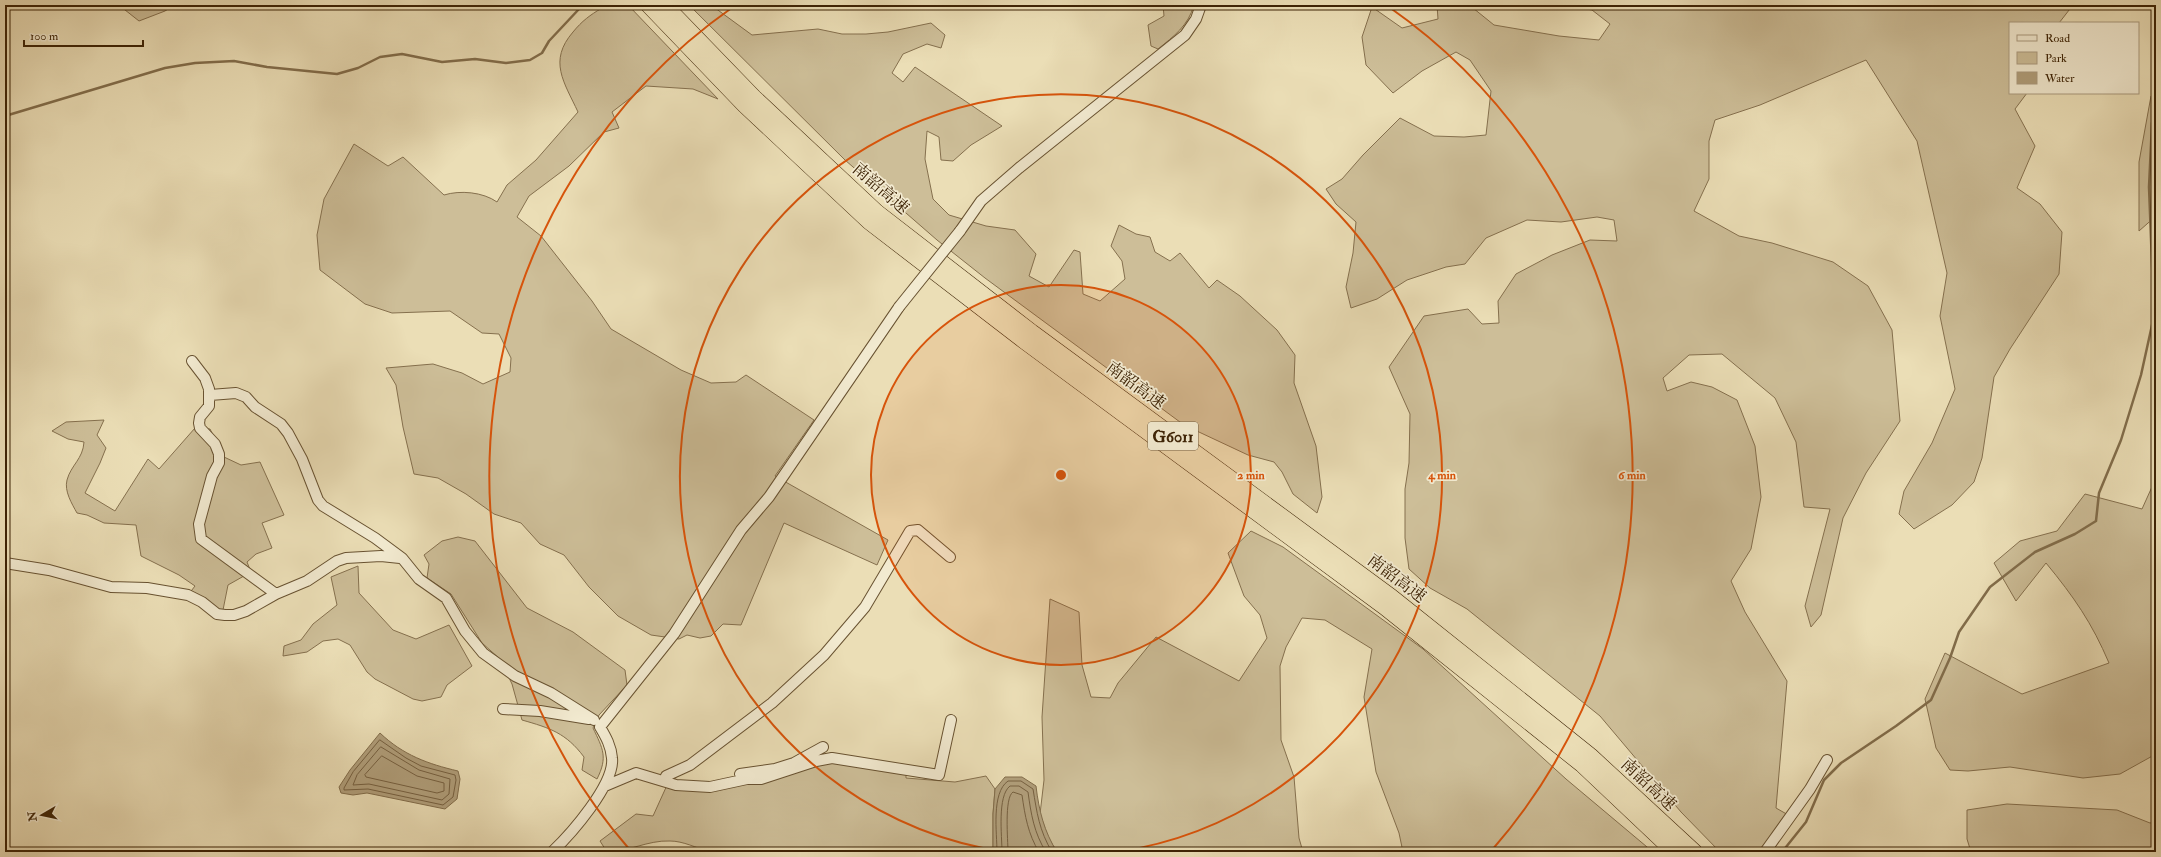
<svg xmlns="http://www.w3.org/2000/svg" width="2161" height="857" font-family="'IM FELL Double Pica','Noto Serif SC',serif">
<style>
.green{fill:#cdbe98;stroke:#85704e}
.water{fill:#b09e7a;stroke:#826d4b}
.lines{fill:none;stroke-linecap:round;stroke-linejoin:round}
.shore{stroke:#766040;stroke-width:1}
.stream{stroke:#826d4b;stroke-width:2.5}
.minor-casing{stroke:#685231;stroke-width:12}
.highway-casing{stroke:#3d2305;stroke-width:16}
.minor{stroke:#f2ead0;stroke-width:10}
.highway{stroke:#ebdeb6;stroke-width:15}
.minor-bridge-casing{stroke:#685231;stroke-width:12;stroke-linecap:butt}
.minor-bridge{stroke:#f2ead0;stroke-width:10}
.ring{fill:none;stroke:#d7540b;stroke-width:2}
.labels{text-anchor:middle;stroke-width:3.5;stroke-linejoin:round;paint-order:stroke}
.shield{fill:#f2ead0;stroke:#735f42;stroke-width:1}
.shield-label{font-size:16px;font-weight:bold;fill:#3d2305}
.street-label{font-size:17px;fill:#3d2305;stroke:#f2ead0}
.centre{fill:#d7540b;stroke:#f2ead0;stroke-width:2}
.ring-label{font-size:12px;text-anchor:middle;font-weight:bold;fill:#d7540b;stroke:#f2ead0;stroke-width:3.5;stroke-linejoin:round;paint-order:stroke}
</style>
<rect width="100%" height="100%" fill="#ebdeb6"/>
<filter id="stains"><feTurbulence type="fractalNoise" baseFrequency=".005" numOctaves="4"/><feColorMatrix values="0 0 0 0 .2 0 0 0 0 .09 0 0 0 0 .02 0 0 0 .5 -.17"/></filter>
<radialGradient id="worn" r=".72"><stop offset=".6" stop-color="#630" stop-opacity="0"/><stop offset="1" stop-color="#630" stop-opacity=".3"/></radialGradient>
<path class="green" d="M174,5L165,11L139,21L120,6Z
M599,5H628L718,99L693,89L646,86L612,112L619,128L604,132L569,166L529,196L517,217L541,236L592,301L611,329L681,370L711,383L736,382L746,375L814,420L775,476L888,540L877,565L784,523L741,625L723,624L711,636L700,638L687,635L679,639L651,635L618,616L589,587L564,555L540,544L521,523L494,514L466,494L438,478L414,474L403,427L396,385L386,368L433,364L462,373L483,384L510,372L511,358L499,334L482,333L450,311L392,313L365,304L320,270L317,235L324,199L354,144L388,166L403,157L444,195C460,190 483,192 497,202L507,185L536,160L578,112C564,82 548,61 573,32C582,21 590,15 602,8Z
M689,5H711L752,35L818,29L842,34H866L888,32L931,23L945,35L941,48L927,44L903,54L892,73L903,82L915,67L1002,126L971,145L953,161L941,160L939,137L927,131L925,159L933,199L949,215L986,226L1015,230L1036,254L1029,276L1049,287L1074,250L1080,252L1083,294L1100,301L1125,279L1122,261L1111,246L1119,225L1136,234L1150,237L1155,252L1170,261L1180,253L1209,288L1217,280L1240,296L1277,330L1295,355L1294,383L1316,446L1322,497L1317,513L1293,494L1282,472L1274,462L1248,455L1184,425L985,278L937,240L845,160Z
M1163,5H1194C1188,26 1174,36 1158,49L1151,46L1148,25L1164,16Z
M1437,5H1473V8L1494,25L1559,36L1599,40L1610,24L1592,10L1563,5H2073L2059,23H2010V93H2027L2015,109L2035,146L2017,188L2040,204L2062,232L2059,274L2010,349L1994,377L1982,458L1974,482L1952,505L1914,529L1899,514L1904,491L1932,443L1955,389L1940,316L1947,273L1917,141L1866,60L1760,105L1715,120L1709,141V179L1694,211L1739,236L1772,243L1833,262L1868,286L1892,330L1900,421L1866,473L1843,518L1821,615L1811,627L1805,606L1830,509L1804,507L1796,442L1775,398L1722,354L1689,355L1663,378L1667,391L1691,382L1712,387L1737,400L1755,446L1761,497L1751,549L1731,581L1745,612L1787,681L1776,808L1790,816L1765,852H1720L1681,812L1600,716L1467,609L1430,588L1409,569L1405,538V489L1409,463L1410,414L1389,367L1424,316L1468,309L1482,324L1499,323L1498,301L1516,274L1552,255L1590,240L1617,241L1614,220L1597,217L1561,222L1527,220L1486,238L1465,264L1446,267L1407,280L1377,299L1351,308L1346,287L1353,253L1356,222L1336,204L1326,189L1342,179L1363,155L1400,118L1434,136L1464,137L1486,135L1491,91L1470,60L1456,52L1422,71L1393,93L1366,65L1362,37L1372,7L1402,28L1438,19Z
M2156,91V216L2139,231V162L2151,96Z
M104,420L97,435L106,448L100,463L85,493L115,511L148,459L159,469L195,428L210,429L224,457L241,465L260,462L284,515L262,523L272,548L256,554L247,562L251,572L228,585L222,615L188,595L195,586L179,575L141,556L136,525L104,523L87,515L77,513C72,504 64,491 67,480C71,465 83,459 84,442L68,439L52,431L66,422Z
M2156,478V754L2120,774L2083,778L2010,767L1968,771L1950,770L1936,748L1925,699L1945,653L2022,694L2109,663C2092,623 2074,597 2046,563L2016,601L1994,563L2020,541L2057,531L2085,494L2142,509Z
M1251,531L1283,547L1423,649L1566,779L1653,852H1403L1399,833L1376,772L1364,697L1372,649L1325,620L1302,618L1286,647L1280,666L1281,740L1294,777L1299,838L1303,852H1057L1048,837L1040,814L1044,780L1042,717L1050,599L1079,612L1082,665L1091,697L1110,698L1118,683L1156,637L1239,681L1267,638L1260,615L1244,596L1228,553Z
M458,537L475,541L527,608L573,632L625,670L627,685L599,715L593,728C603,749 608,757 597,779L582,770L584,757C566,733 550,728 522,720L512,684L500,659L482,643L451,594L427,578L429,564L424,555L442,541Z
M358,566L359,593L393,630L416,639L449,625L472,666L447,685L441,697L422,701L413,699L375,679L367,672L350,645L338,639L323,641L307,652L283,656L284,646L301,640L313,624L337,605L331,577Z
M816,761L906,771V778L955,782L986,776L995,789L993,814V852H709C697,848 683,841 670,841C648,840 628,852 607,852L600,841L636,814L653,816L668,783L693,787Z
M2007,804L2117,810L2150,823L2156,822V852H1971L1967,839V810Z"/>
<path class="water" d="M380,733C403,755 428,764 458,771L460,779L457,799L445,809L367,793L353,795L341,793L339,787L350,770Z
M1005,777H1022L1036,786C1039,811 1044,831 1057,852H993V814L995,789Z"/>
<g class="lines">
<path class="shore" d="M380,740L406,758L421,766L455,775L456,780L453,797L443,805L368,789L344,790V788L353,772Z
M381,747L419,770L450,779L449,794L442,800L369,784L353,785L357,775Z
M382,756L417,776L444,783V791L437,793L366,777L365,775Z
M997,852C997,833 991,793 1008,781H1021L1033,789C1037,813 1039,830 1052,852
M1002,852C1002,836 997,796 1010,786H1019L1028,792C1031,814 1034,833 1046,852
M1008,852C1008,840 1004,798 1013,792L1022,795C1025,816 1028,834 1039,852"/>
<path class="stream" d="M5,116L165,68L195,63L234,61L267,67L337,74L358,68L380,57L402,54L442,62L475,59L506,63L530,60L542,53L549,41L579,9
M1782,852L1806,822L1824,780L1841,763L1896,726L1931,700L1950,658L1959,632L1990,587L2035,552L2075,534L2096,521L2099,493L2121,440L2141,375L2154,316L2149,187L2152,123L2156,108"/>
<g class="minor-casing">
<path id="minor" d="M960,231L981,201L1019,168L1185,35L1196,19L1201,5
M192,361L205,378L209,389V406L200,417L199,423L200,428L215,444L219,454V463L212,476L199,524L201,539L276,594
M210,395L236,393L246,397L255,407L281,424L288,433L302,459L318,500L323,506L375,538L402,558L419,579L446,598L465,631L483,653L515,676L551,693L594,720
M5,563L49,570L111,587L147,588L188,595L202,602L217,614L225,615H234L246,611L276,594L307,581L337,561L346,558L381,556L400,558
M503,709L540,711L589,719
M740,774L775,769L794,763L823,747
M666,776L690,765L772,703L824,655L865,607L910,531L918,530L950,557
M605,786L636,773L676,785L710,787L747,779H761L816,761L832,758L939,775L951,720
M552,852C571,834 615,784 612,758C611,746 606,737 600,727L674,634L741,530L769,497L899,307
M1765,852L1810,789L1827,760"/>
</g>
<g class="highway-casing">
<path id="highway" d="M648,5L745,106L869,222L1025,342L1384,607L1582,765L1674,852
M665,5L754,97L877,212L1032,332L1392,597L1590,755L1695,852"/>
</g>
<use href="#minor" class="minor"/>
<use href="#highway" class="highway"/>
<g class="minor-bridge-casing">
<path id="minor-bridge" d="M899,307L960,231"/>
</g>
<use href="#minor-bridge" class="minor-bridge"/>
</g>
<circle cx="1061" cy="475" r="190" fill="#d7540b" fill-opacity=".12"/>
<g class="ring">
<circle cx="1061" cy="475" r="190"/>
<path d="M1005 852A381 381 0 1 1 1117 852"/>
<path d="M630 850A571 571 0 0 1 733 7M1389 7A571 571 0 0 1 1492 850"/>
</g>
<g class="labels">
<rect class="shield" x="1148" y="422" width="50" height="28" rx="3"/>
<g class="shield-label">
<text x="1173" y="442">G6011</text>
</g>
<g class="street-label">
<text transform="translate(881 188) rotate(41)" y="6">南韶高速</text>
<text transform="translate(1136 385) rotate(36)" y="6">南韶高速</text>
<text transform="translate(1397 578) rotate(37)" y="6">南韶高速</text>
<text transform="translate(1649 784) rotate(43)" y="6">南韶高速</text>
</g>
</g>
<circle cx="1061" cy="475" r="6" class="centre"/>
<g class="ring-label">
<text x="1251" y="479">2 min</text>
<text x="1442" y="479">4 min</text>
<text x="1632" y="479">6 min</text>
</g>
<rect width="2161" height="857" fill="none" stroke="#ebdeb6" stroke-width="20"/>
<rect x="6" y="6" width="2149" height="845" fill="none" stroke="#3d2305" stroke-width="2"/>
<rect x="10" y="10" width="2141" height="837" fill="none" stroke="#3d2305"/>
<rect x="2009" y="22" width="130" height="72" fill="#f2ead0" stroke="#aa9a7f"/>
<rect x="2017" y="35" width="20" height="6" fill="#f2ead0" stroke="#aa9a7f"/>
<text x="2045" y="42" font-size="12" fill="#3d2305">Road</text>
<rect x="2017" y="52" width="20" height="12" fill="#cdbe98" stroke="#aa9a7f"/>
<text x="2045" y="62" font-size="12" fill="#3d2305">Park</text>
<rect x="2017" y="72" width="20" height="12" fill="#b09e7a" stroke="#aa9a7f"/>
<text x="2045" y="82" font-size="12" fill="#3d2305">Water</text>
<g transform="translate(42 815) rotate(261)" stroke="#f2ead0" stroke-width="3" paint-order="stroke">
<path d="M0-3L7 15L0 10L-7 15Z" fill="#3d2305"/>
<text y="-6" font-size="11" font-weight="bold" text-anchor="middle" fill="#3d2305">N</text>
</g>
<path d="M24 40v6h119v-6" fill="none" stroke="#3d2305" stroke-width="2"/>
<text x="30" y="40" font-size="12" fill="#3d2305" stroke="#f2ead0" stroke-width="3" paint-order="stroke">100 m</text>
<rect width="100%" height="100%" filter="url(#stains)"/>
<rect width="100%" height="100%" fill="url(#worn)"/>
</svg>
